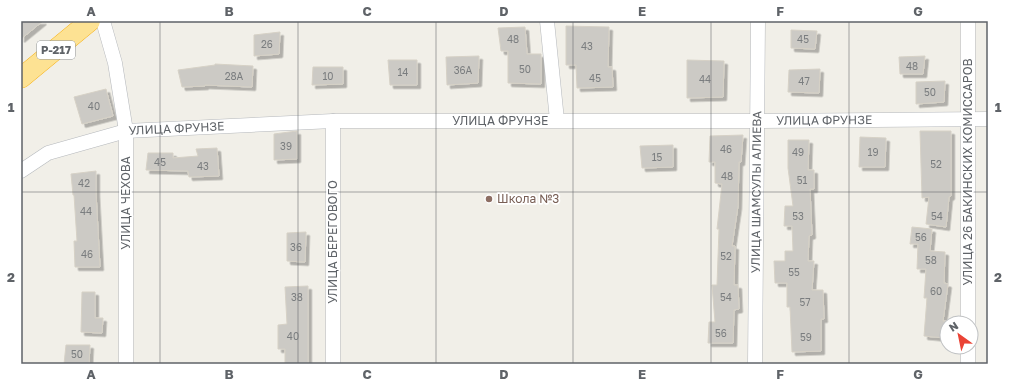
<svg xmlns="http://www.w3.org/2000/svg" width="1009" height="385" font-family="'Golos Text',sans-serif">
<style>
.building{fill:#cccac5;stroke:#d6d1c6;filter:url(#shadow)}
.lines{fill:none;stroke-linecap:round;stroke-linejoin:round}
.minor-casing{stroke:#b5b8bc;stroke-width:15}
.highway-casing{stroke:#f9ab00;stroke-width:21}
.minor{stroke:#fff;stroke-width:14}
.highway{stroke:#fde293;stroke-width:20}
.grid{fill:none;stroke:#5f6368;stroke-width:1;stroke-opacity:0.55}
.education-dot{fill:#8d6e63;stroke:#fff;stroke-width:1.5}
.labels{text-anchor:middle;stroke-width:3.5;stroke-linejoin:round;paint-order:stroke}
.number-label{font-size:10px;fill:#7a7d7f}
.shield{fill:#fff;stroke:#8f9295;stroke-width:1}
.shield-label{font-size:11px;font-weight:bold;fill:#5f6368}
.street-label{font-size:12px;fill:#5f6368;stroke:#fff}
.education-label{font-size:12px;fill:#785e54;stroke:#fff;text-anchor:start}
.neatline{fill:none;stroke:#5f6368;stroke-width:1.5}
.grid-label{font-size:13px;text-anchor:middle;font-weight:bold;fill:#5f6368}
</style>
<defs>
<filter id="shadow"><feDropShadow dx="3.5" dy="3.5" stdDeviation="0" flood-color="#0004"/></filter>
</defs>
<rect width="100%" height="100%" fill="#f1efe8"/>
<path class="building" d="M21,21H43L21,39Z
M566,26L609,27L608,67H612L613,87L577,88L576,65H566Z
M525,27L527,54H541V84L508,83V51H501L498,28Z
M791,30L817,31L815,49L791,48Z
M280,32L279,54L254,56V35Z
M479,56L478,83L447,85L446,57Z
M925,56L923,74H900L899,57Z
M388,60H417V85H390Z
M687,60L724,61L723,97L687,98Z
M215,64L253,66L252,87L205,85V86L182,87L178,70L215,65Z
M313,67H343V84L312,85Z
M820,69L819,93L788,92L789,70Z
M945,81L944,102L916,104V82Z
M106,89L113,116L82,124L74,97Z
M297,131V159L274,160V134Z
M920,131H951V196L949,197L946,227L926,224L929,197L922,198Z
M743,135L741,162H739L738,206L732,246H735L734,285H738L739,309L734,310L733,343H708L709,322H715L712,285H717L719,229H717L722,184L715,183V162H709L710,136Z
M860,137L886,138L885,167H859Z
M788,140H809L808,170H814V189H810L812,235L809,236L808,261H814L812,290H823L824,319H821V351L792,352L790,307H787V283H775L774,261H785V251H793L792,226H784L785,206H793L788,168Z
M673,145V167L642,168L640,146Z
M217,148L219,176L189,177L188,171L146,170L148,153H173V158L198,156L196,149Z
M96,171V193L100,267H75L74,241H77L74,195H73L71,174Z
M912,227L932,229L930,251L945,252L944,283L948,284L943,321H947L945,338L924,336L927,298H924L926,269H917L918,244H910Z
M306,232L305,262L287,261V233Z
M308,286V364H285V349H278V325L287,324L285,287Z
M82,292H95V318H103L102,333L81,332Z
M66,345H90L89,364H64Z"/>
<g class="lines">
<g class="minor-casing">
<g id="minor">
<path d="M103,21L115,63L126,131V364"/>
<path d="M547,21L557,120"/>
<path id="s1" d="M21,171L48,153L126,131L333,121H757L988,119"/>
<path d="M968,323V21"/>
<path d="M333,364V121"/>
<path id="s2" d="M755,364L758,21"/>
<path d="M968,364V347"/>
</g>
</g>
<g class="highway-casing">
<path id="highway" d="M21,78L90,21"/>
</g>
<use href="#minor" class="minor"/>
<use href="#highway" class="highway"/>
</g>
<path class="grid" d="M160,21V364M298,21V364M436,21V364M573,21V364M711,21V364M849,21V364M21,192H988"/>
<circle class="education-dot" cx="489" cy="199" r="4"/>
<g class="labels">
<g class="number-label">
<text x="513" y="43">48</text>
<text x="803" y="43">45</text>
<text x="267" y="48">26</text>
<text x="587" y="50">43</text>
<text x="912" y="70">48</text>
<text x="525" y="73">50</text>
<text x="463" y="74">36А</text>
<text x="403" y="76">14</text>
<text x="234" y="80">28А</text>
<text x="328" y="80">10</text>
<text x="595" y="82">45</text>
<text x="705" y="83">44</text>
<text x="804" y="85">47</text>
<text x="930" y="96">50</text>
<text x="94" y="110">40</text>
<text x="286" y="150">39</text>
<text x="726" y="153">46</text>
<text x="798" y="156">49</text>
<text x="873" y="156">19</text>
<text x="657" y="161">15</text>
<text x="160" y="166">45</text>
<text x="936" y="168">52</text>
<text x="203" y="170">43</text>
<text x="727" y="180">48</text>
<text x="802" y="184">51</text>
<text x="84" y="187">42</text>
<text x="86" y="215">44</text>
<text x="798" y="220">53</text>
<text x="937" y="220">54</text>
<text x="921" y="241">56</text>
<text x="296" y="251">36</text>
<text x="87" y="258">46</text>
<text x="726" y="260">52</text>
<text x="931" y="264">58</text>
<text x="794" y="276">55</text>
<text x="936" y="295">60</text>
<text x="297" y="301">38</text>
<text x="726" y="301">54</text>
<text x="805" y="306">57</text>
<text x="721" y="337">56</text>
<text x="293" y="340">40</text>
<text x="806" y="341">59</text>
<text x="77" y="358">50</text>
</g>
<rect class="shield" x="37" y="41" width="38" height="18" rx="3"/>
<g class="shield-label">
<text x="56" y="54">Р-217</text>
</g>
<g class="street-label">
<text dy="4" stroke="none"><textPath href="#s1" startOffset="488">УЛИЦА ФРУНЗЕ</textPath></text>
<text dy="4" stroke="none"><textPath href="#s1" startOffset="812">УЛИЦА ФРУНЗЕ</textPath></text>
<text dy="4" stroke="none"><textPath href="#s1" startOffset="164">УЛИЦА ФРУНЗЕ</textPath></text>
<text transform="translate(968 172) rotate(-90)" y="4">УЛИЦА 26 БАКИНСКИХ КОМИССАРОВ</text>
<text dy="4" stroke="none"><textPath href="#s2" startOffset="172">УЛИЦА ШАМСУЛЫ АЛИЕВА</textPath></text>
<text transform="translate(126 203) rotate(-90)" y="4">УЛИЦА ЧЕХОВА</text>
<text transform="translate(333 242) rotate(-90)" y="4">УЛИЦА БЕРЕГОВОГО</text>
</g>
<g class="education-label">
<text x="497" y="203">Школа №3</text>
</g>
</g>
<rect width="1009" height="385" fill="none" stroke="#ffffff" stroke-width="44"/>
<g transform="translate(959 335) rotate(327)"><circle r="19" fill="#ffffff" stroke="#bfc1c3"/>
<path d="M0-3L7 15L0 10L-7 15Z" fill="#ea4335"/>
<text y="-6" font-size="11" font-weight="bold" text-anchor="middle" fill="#5f6368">N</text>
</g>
<rect x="22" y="22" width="965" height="341" class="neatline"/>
<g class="grid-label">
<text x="91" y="16">A</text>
<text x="229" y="16">B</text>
<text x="367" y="16">C</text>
<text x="504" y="16">D</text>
<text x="642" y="16">E</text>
<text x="780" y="16">F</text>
<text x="918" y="16">G</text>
<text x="11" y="112">1</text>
<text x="998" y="112">1</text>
<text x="11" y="282">2</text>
<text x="998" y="282">2</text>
<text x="91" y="379">A</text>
<text x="229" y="379">B</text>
<text x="367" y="379">C</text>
<text x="504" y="379">D</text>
<text x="642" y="379">E</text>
<text x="780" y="379">F</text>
<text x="918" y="379">G</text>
</g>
</svg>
